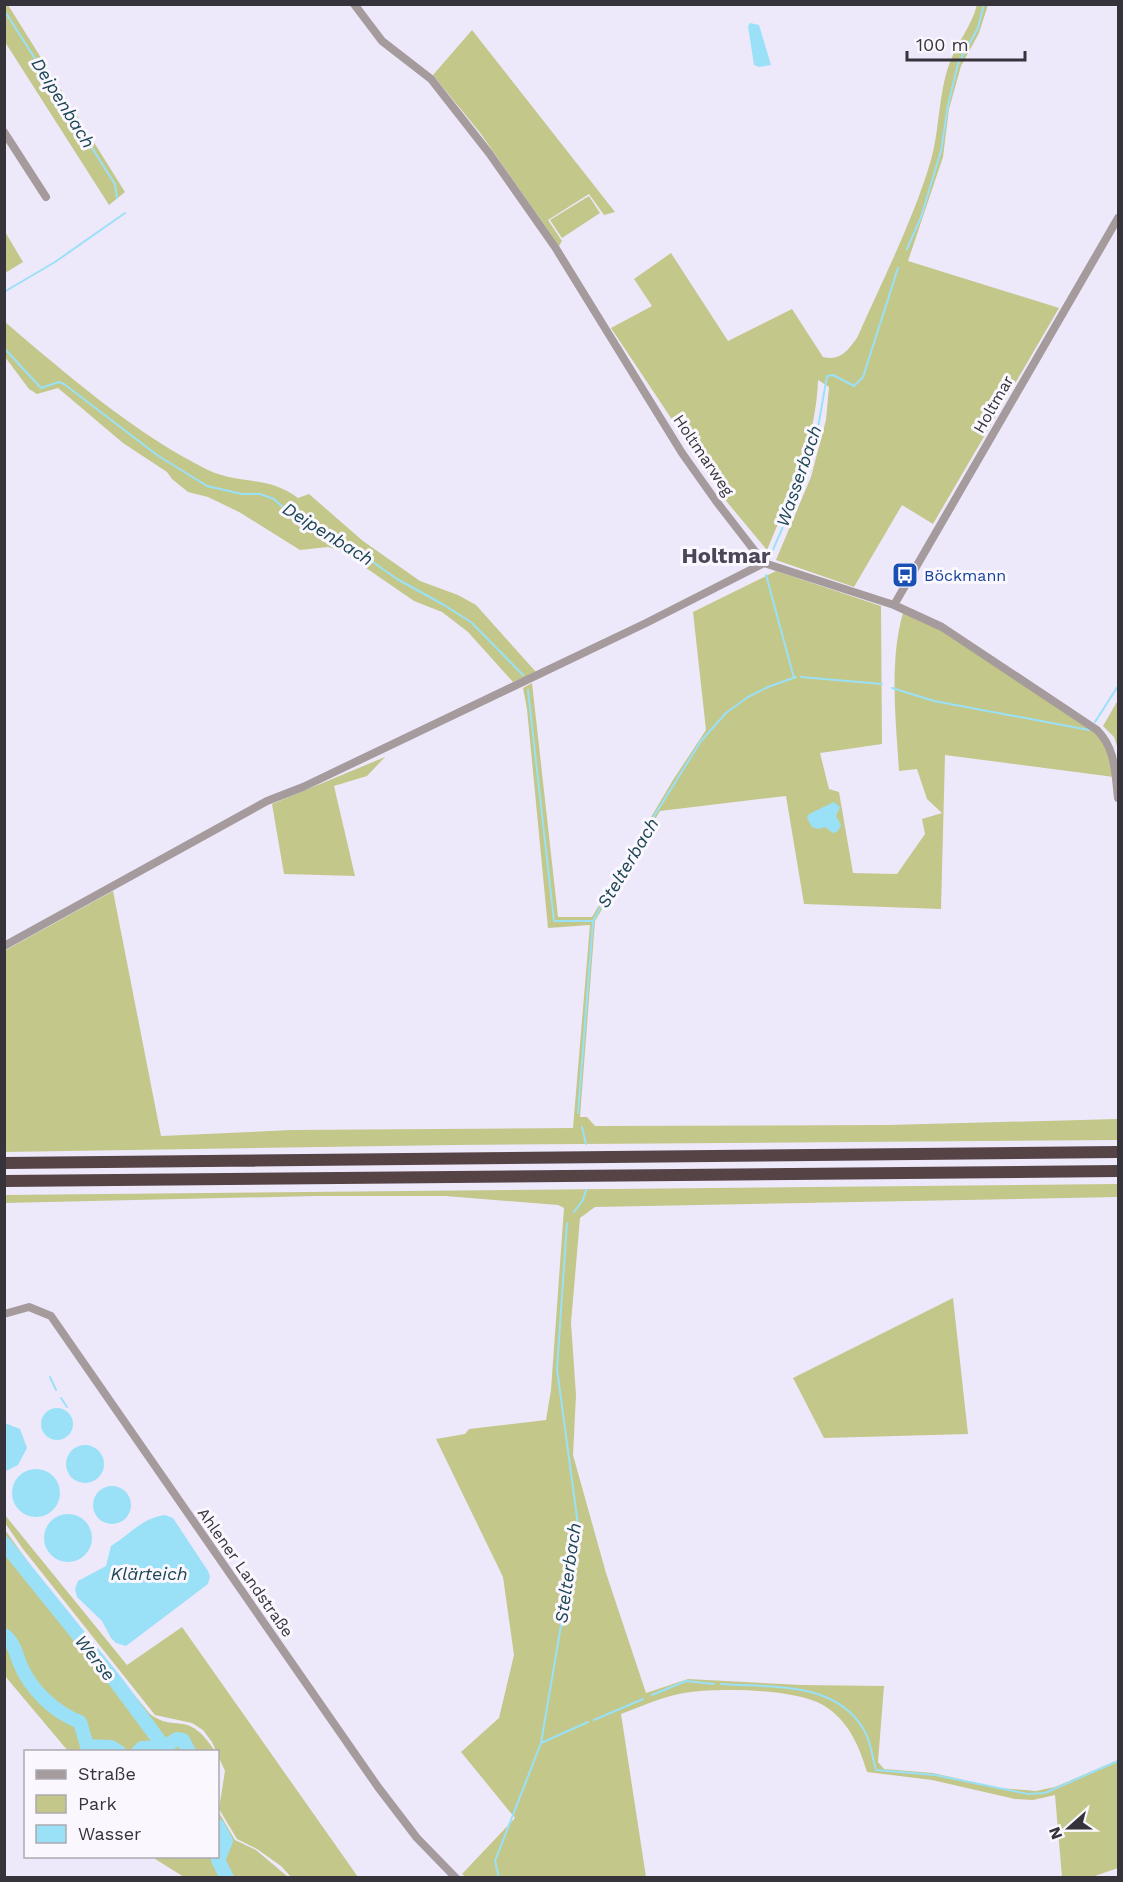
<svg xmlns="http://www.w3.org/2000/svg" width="1123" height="1882" font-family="'Work Sans',sans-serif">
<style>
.green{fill:#c3c78a}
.water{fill:#9ae1f8}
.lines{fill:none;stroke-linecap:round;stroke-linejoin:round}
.stream{stroke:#9ae1f8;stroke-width:2}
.river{stroke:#9ae1f8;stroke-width:14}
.minor{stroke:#a59b9d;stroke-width:8}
.highway{stroke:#554346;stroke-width:12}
.labels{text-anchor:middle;stroke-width:6;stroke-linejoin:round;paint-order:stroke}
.street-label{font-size:16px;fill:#36333a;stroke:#faf7ff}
.transit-label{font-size:16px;fill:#164399;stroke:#faf7ff;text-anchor:start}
.water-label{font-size:18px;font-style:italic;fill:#1c4652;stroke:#faf7ff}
.district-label{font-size:22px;font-weight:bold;fill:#4c4756;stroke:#faf7ff}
</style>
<rect width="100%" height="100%" fill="#eee8fb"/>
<path class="green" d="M5,4L8,5L125,192L109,205L5,42Z
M977,5H988L979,33L961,66L949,109L943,157L908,261L1059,308L933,524L902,505L854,587L776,560L811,477L826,420L829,387L818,380C816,441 790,494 767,550L727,502L611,328L652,306L634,279L671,253L728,341L792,309L823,357C841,361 847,351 857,338C883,279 913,221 931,160C940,128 938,94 950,62C958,41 971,27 977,5Z
M472,30L615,212L604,215L589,194L548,220L562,241L559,246L481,134L433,75Z
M589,196L600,213L562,238L550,220Z
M4,230L23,262L5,273H4Z
M4,321C67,375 134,433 208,470C240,485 267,475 298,498L309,494L363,541L420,581L458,595L476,605L536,672L513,682L468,632L442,612L414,601L340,550L328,547L300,550L239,512L208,497L188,492L172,479L167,472L123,443L58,388L37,394L29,389L5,357Z
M776,571L881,606L882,744L820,753L829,789L839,792L853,873L897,874L925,834L922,819L942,813L927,799L917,769L899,771C896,722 889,660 903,613L938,628L1095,732L1104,741L1114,777L945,755L941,909L804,904L786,796L660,811L595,921L580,1117H587L595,1126L888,1125L1118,1119V1140L453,1145L5,1152L4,951L113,891L161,1136L292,1130L573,1128L590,925L548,928L527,709L523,688L532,683L558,917H592L673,780L706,730L693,612Z
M1118,700V749L1114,737L1103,726Z
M385,757L367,776L334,786L355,876L284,874L272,804Z
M1118,1184V1197L595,1207L580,1218L571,1323L576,1395L573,1455L606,1573L646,1693L688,1679L802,1685L884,1686L878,1762L884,1769L933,1773L1000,1788L1036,1791L1055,1787L1118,1760V1868L1092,1877H1062L1055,1795L1033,1800L1015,1799L932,1780L867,1772C859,1745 848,1720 823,1705C796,1689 722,1688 691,1692C668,1694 643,1706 621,1714L646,1877H466L462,1874L515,1818L461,1752L499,1718L514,1655L503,1577L436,1439L465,1434L469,1429L546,1420L551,1390L564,1208L558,1205L445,1196H317L4,1203L5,1195Z
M953,1298L968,1434L824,1438L793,1378Z
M5,1515L127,1665L182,1627L358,1877H291L281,1866L257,1849L237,1839L219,1809L225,1771L212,1742L203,1730L192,1723L155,1715L23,1549L5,1523Z
M5,1530L49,1591L150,1714C177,1734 187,1708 215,1751H68L5,1676Z
M218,1811L235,1840L256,1850L288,1877H184L152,1857L218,1856Z"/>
<path class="water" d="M750,23L759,25L771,65L759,67L754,65L748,26Z
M834,802L840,807L836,816L841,825L838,831L833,833L825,827L818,829L812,827L807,818L809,814Z
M41 1424a16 16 0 1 1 32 0a16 16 0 1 1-32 0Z
M5,1423L20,1429L27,1448L18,1465L6,1471Z
M66 1464a19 19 0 1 1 38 0a19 19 0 1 1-38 0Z
M12 1493a24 24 0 1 1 48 0a24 24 0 1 1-48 0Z
M93 1505a19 19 0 1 1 38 0a19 19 0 1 1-38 0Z
M44 1538a24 24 0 1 1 48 0a24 24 0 1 1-48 0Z
M165,1515L173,1518L208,1571L210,1577L208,1584L126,1646L116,1643L111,1638L102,1621L77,1597L75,1589L78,1581L106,1566L111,1546C132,1533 140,1519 165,1515Z"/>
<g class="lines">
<path class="stream" d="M4,10L115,184L117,198
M907,249L921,217L941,151L948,105L958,64L978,28L984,4
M4,292L55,262L125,213
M4,348L41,388L59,382L64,384L157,455L207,486L242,494H260L274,499L291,515L304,517L313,529L347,544L397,579L444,605L471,622L523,675
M772,552L802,483L816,439L827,376L833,375L854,386L863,377L898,268
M766,575L794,678
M801,677L882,684
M892,688L934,701L1089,730
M528,690L554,921H592
M1095,722L1118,686
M578,1113L593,921L624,864L701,741L726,713L748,697L768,687L796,677
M582,1127L586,1144
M574,1212L583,1200L586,1190
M50,1377L56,1390
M61,1398L67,1407
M721,1684C770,1688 835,1680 864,1730C871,1741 872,1757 876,1770L935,1775L1028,1794L1045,1793L1118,1761
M652,1695L686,1681L714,1684
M594,1720L643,1699
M541,1743L588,1722
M499,1878L495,1861L541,1743L578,1525L557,1369L567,1223"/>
<path class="river" d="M4,1543L116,1682L164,1747L177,1739L183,1740L189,1752
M4,1635C14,1642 16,1654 20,1664C31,1690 54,1712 80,1722L87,1746L111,1747L119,1752
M138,1752L142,1748L164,1747
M218,1826L226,1841L218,1860L227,1878"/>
<path class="minor" d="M354,4L382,41L431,79L489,153L555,247L682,453L716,501L764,563L894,605L942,627L1097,730C1116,749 1115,773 1118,798
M4,132L46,197
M894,605L1118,218
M4,946L267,801L303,787L646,623L764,563
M4,1314L29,1307L51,1316L378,1787L417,1838L456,1878"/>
<path class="highway" d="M4,1163L1118,1152
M4,1181L1118,1171"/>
</g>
<defs>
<g id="bus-square" transform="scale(1.35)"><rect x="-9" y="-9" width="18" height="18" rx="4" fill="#1a4fb4" stroke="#faf7ff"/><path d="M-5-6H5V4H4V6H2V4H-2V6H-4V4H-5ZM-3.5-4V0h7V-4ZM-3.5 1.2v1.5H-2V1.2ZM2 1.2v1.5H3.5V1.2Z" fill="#fff"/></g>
</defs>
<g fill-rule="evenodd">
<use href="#bus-square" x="905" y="575"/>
</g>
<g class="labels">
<g class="street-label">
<text transform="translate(993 404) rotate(-60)" y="6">Holtmar</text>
<text transform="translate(704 455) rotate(56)" y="6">Holtmarweg</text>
<text transform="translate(246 1572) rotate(55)" y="6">Ahlener Landstraße</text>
</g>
<g class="transit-label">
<text x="924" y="581">Böckmann</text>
</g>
<g class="water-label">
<text transform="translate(63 103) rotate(58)" y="6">Deipenbach</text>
<text transform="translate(799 476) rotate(-71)" y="6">Wasserbach</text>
<text transform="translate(328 534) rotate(32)" y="6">Deipenbach</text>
<text transform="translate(628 863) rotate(-59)" y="6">Stelterbach</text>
<text transform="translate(568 1573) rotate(-82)" y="6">Stelterbach</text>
<text x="149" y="1580">Klärteich</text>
<text transform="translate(95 1658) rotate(52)" y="6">Werse</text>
</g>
<g class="district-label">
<text x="726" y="563">Holtmar</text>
</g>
</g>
<rect width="1123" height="1882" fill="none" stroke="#36333a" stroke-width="12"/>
<rect x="24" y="1750" width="195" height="108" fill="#faf7ff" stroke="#aca9b0" stroke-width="1.5"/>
<rect x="36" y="1770" width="30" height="9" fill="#a59b9d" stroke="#aca9b0" stroke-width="1.5"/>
<text x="78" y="1780" font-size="18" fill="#36333a">Straße</text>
<rect x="36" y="1795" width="30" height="18" fill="#c3c78a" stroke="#aca9b0" stroke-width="1.5"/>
<text x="78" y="1810" font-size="18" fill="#36333a">Park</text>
<rect x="36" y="1825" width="30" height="18" fill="#9ae1f8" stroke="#aca9b0" stroke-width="1.5"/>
<text x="78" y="1840" font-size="18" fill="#36333a">Wasser</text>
<g transform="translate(1069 1828) rotate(249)" stroke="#faf7ff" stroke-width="4.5" paint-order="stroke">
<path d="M0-4.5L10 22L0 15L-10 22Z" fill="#36333a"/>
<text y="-9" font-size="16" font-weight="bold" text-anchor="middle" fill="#36333a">N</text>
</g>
<path d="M907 51v9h118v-9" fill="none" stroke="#36333a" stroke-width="3"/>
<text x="916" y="51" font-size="18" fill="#36333a" stroke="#faf7ff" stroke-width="4.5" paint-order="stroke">100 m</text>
</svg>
